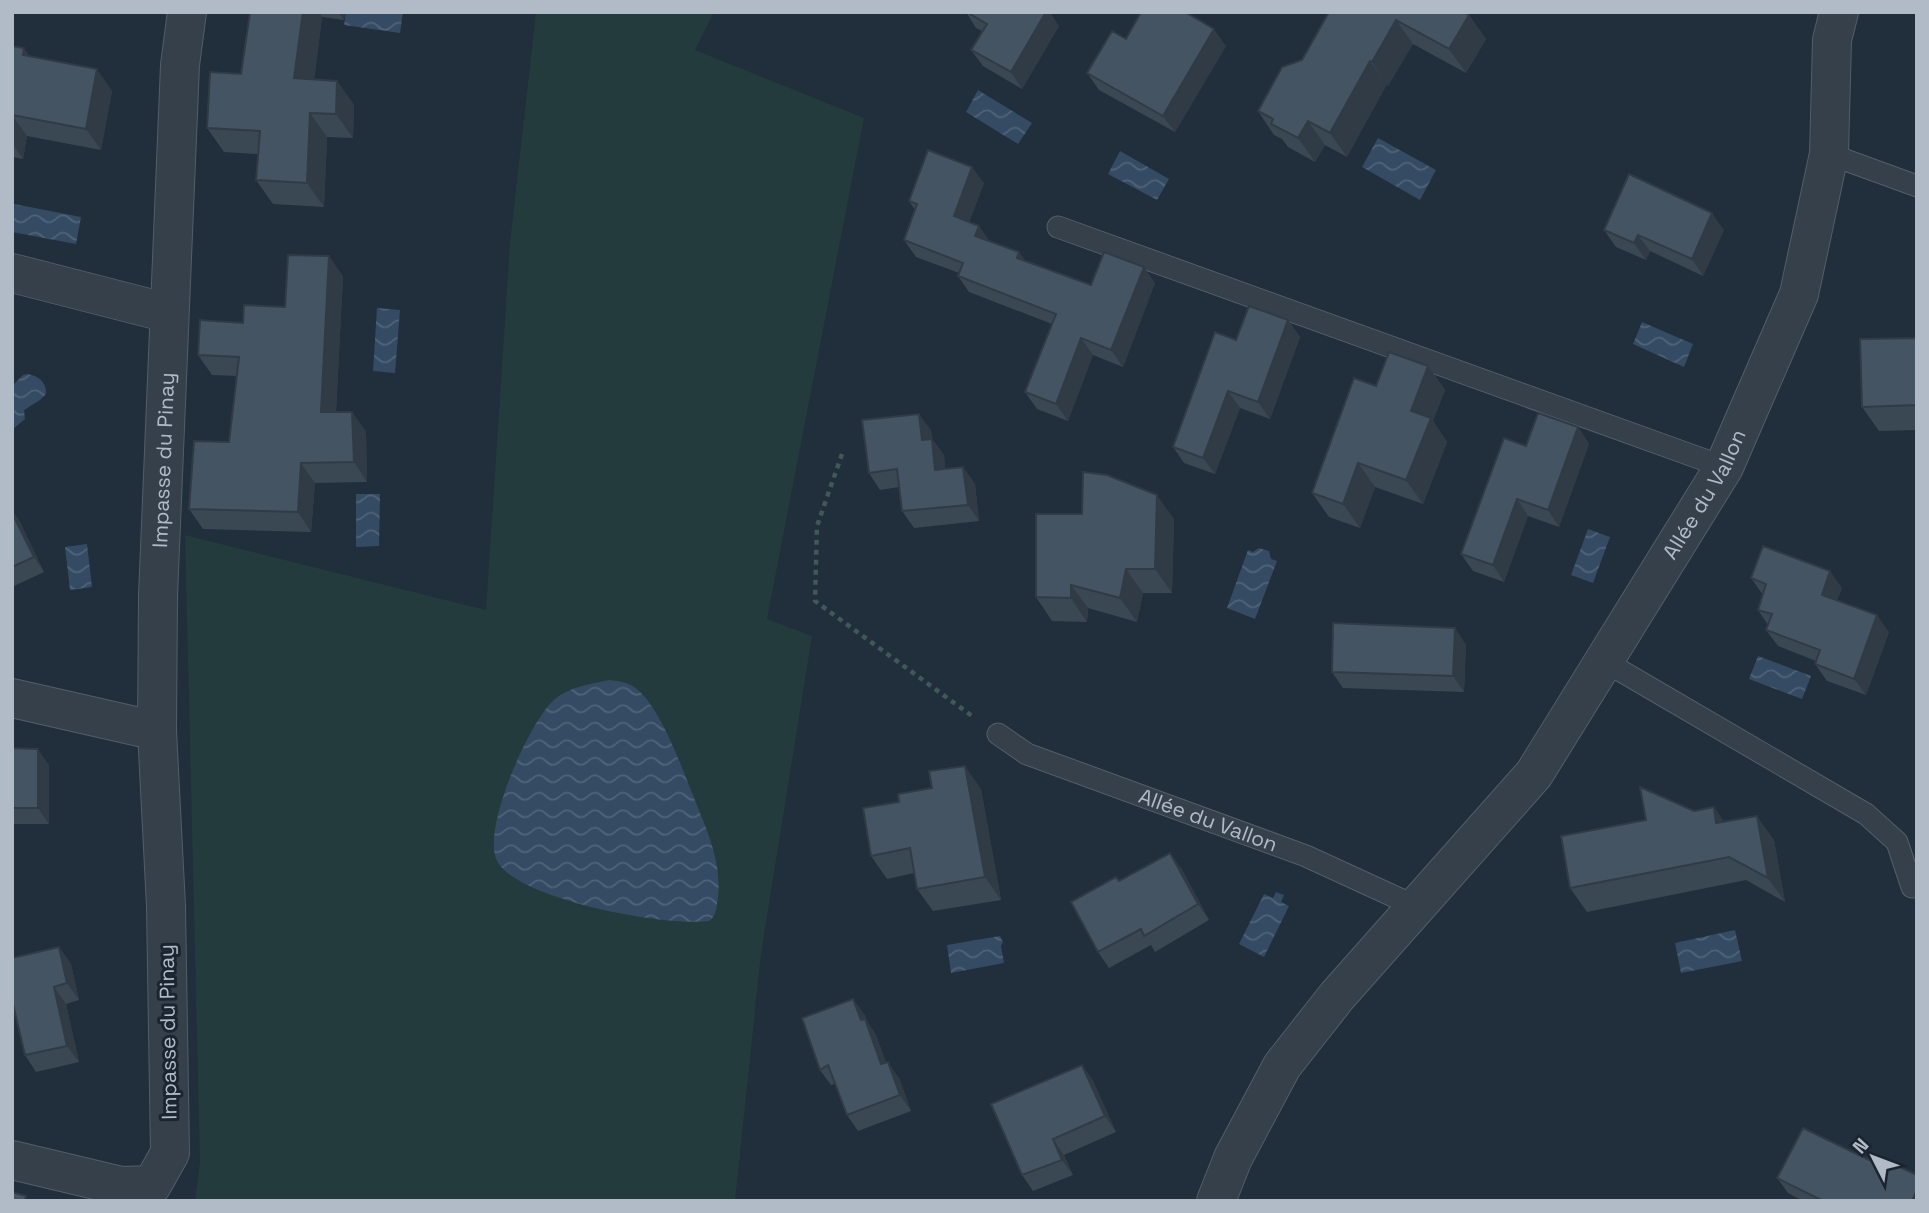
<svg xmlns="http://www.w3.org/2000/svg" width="1929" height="1213" font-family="'Space Grotesk',sans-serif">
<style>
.green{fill:#233b3c}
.water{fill:url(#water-waves)}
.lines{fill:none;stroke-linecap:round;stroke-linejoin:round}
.service-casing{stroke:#535e69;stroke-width:23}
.minor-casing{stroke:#535e69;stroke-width:40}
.path{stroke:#415859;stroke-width:4.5;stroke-dasharray:5 5;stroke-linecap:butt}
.service{stroke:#35404b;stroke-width:21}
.minor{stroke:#35404b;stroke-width:38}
.wall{fill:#3a4854}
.shaded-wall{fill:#303b45}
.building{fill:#445462;stroke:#303b45;stroke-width:2}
.labels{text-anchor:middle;stroke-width:6;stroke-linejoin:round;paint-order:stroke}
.street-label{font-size:21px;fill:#b0bbc7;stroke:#1a2530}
</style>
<defs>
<pattern id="water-waves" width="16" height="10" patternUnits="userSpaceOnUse" patternTransform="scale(1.75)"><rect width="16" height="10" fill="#354b63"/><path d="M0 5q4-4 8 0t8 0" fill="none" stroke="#506378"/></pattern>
</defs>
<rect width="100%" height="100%" fill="#212e3b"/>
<path class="green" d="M536,12H714L695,50L864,118L767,619L812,636L761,954L735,1201H195L200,1162L185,535L486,610L510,243Z"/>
<path class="water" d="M346,12H403L400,33L344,25Z
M978,90L1032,123L1018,144L966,112Z
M1378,138L1436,170L1420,200L1362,167Z
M1120,151L1169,179L1157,200L1108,174Z
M14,204L81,217L76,244L12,232Z
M377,308L400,310L395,373L373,371Z
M1642,322L1693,344L1684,367L1633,344Z
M28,374C38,376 47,382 46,394L40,400L24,410L25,419L13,429L12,386L23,375Z
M356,494H380L379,546L356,547Z
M1588,529L1610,537L1593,583L1571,575Z
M87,544L92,587L70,590L65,547Z
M1259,548L1269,551L1271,559L1277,561L1255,619L1227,608L1248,550L1253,552Z
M1758,656L1811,676L1802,699L1749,679Z
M609,680C617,681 627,682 634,687C660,705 681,766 693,795C706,829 722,860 718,898C716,907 717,916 709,921C667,927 518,900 497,861C481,830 529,722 554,700C568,687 591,684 609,680Z
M1276,892L1284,895L1281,902L1289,906L1264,957L1239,944L1264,894L1273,898Z
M1735,930L1742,961L1681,973L1675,943Z
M1000,936L1003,942L1001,946L1004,963L951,973L947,945Z"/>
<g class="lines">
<g class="service-casing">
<g id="service">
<path d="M1829,154L1917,186"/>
<path d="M1058,227L1724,467"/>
<path d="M1604,661L1866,814L1897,842L1912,887"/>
<path id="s1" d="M998,734L1027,754L1306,856L1417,907"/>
</g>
</g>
<g class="minor-casing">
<g id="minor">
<path d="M12,273L168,313"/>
<path d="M12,698L157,731"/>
<path id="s2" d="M12,1160L121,1186L152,1185L170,1153L166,906L157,731L158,596L180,65L187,12"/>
<path id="s3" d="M1216,1201L1233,1158L1282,1066L1337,996L1534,774L1724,467L1799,294L1829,154L1832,40L1839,12"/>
</g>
</g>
<path class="path" d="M842,454L817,526L815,601L972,716"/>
<use href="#service" class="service"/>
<use href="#minor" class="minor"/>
</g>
<path class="wall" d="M250,12H345L344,20L322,17L314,80L337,81L354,105L353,138L327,137L324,207L273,204L256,180L258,154L224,152L207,128L241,74Z
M966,12L1059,26L1022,89L983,66L971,50L982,31L976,28Z
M1329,12L1469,15L1486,39L1466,73L1413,44L1388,86L1387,84L1347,157L1325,145L1315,162L1288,147L1282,139L1274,135L1258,111L1302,60Z
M1126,39L1226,46L1175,132L1099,90L1087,73Z
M12,46L30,56L112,91L101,150L27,136L23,159L12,157Z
M984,183L969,222L990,241L1026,262L1091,285L1155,283L1123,367L1093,355L1068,421L1037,409L1025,392L1052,324L969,292L958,276L959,273L916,257L904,240L915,210L909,201Z
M1604,230H1724L1703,276L1650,251L1646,260L1616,247Z
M343,276L336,412H352L366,432L367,482L315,483L311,532L203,529L189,509L229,442L237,376L212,375L198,355L243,323L285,307Z
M1288,320L1300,337L1270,419L1240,408L1215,474L1184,463L1173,447L1236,340Z
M1917,338V430L1879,431L1862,407Z
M1428,366L1445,390L1433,421L1447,442L1423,504L1375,487L1360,528L1329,517L1312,493L1376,386Z
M1578,427L1589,444L1559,527L1528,516L1504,582L1473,571L1461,554L1526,446Z
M931,430L932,439L944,455L945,469L963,467L975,484L979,521L914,528L902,511L899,487L880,490L869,473Z
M12,511L19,520L44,572L12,587Z
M1174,519L1172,593H1143L1137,622L1088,608L1087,622L1052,621L1036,597Z
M1751,578L1842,588L1837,600L1889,632L1866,695L1827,681L1815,664L1816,661L1778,646L1766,630L1768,625L1758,610L1763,595Z
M1455,628L1466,645L1464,692L1343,688L1332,672Z
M12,748L49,765V824H12Z
M981,789L1001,900L933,911L917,889L914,873L887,879L871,856Z
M1714,807L1724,822L1774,840L1785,902L1746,880L1587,912L1570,888L1694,811Z
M1181,868L1209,920L1155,952L1151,945L1109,968L1098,952L1119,881Z
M59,947L71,964L79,1000L66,1004L79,1062L36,1072L25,1055Z
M865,1015L868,1023L876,1035L886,1063L899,1078L911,1111L858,1131L847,1115L835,1084L831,1085L820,1070Z
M1082,1065L1093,1081L1116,1132L1064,1155L1073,1175L1033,1191L1022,1175Z
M1777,1178L1917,1201H1803L1788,1193Z"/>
<path class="shaded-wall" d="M303,12H319L322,17L311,102L294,78Z
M338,12H345L344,20Z
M1041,12H1050L1059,26L1022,89L1011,72Z
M1469,15L1486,39L1466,73L1449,49Z
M1396,20L1413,44L1388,86L1372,62Z
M1214,29L1226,46L1175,132L1163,116Z
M24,48L39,70L23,55Z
M1370,61L1387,84L1347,157L1330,133Z
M97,69L112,91L101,150L86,129Z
M337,81L354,105L353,138L336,114Z
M310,113L327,137L324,207L307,183Z
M12,115L27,136L23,159L12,143Z
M1308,121L1325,145L1315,162L1298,138Z
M972,167L984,183L965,233L954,216Z
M1712,213L1724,230L1703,276L1692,259Z
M979,226L991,243L975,236Z
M1638,235L1650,251L1646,260L1634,243Z
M1019,252L1031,268L1017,258Z
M329,256L343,276L335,432L321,412Z
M1144,267L1155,283L1123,367L1111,350Z
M1288,320L1300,337L1270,419L1258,402Z
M1081,338L1093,355L1068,421L1056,404Z
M1428,366L1445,390L1433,421L1447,442L1423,504L1406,480L1411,411Z
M1228,391L1240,408L1215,474L1203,458Z
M352,412L366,432L367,482L354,462Z
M919,414L931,430L934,457L922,440Z
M1578,427L1589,444L1559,527L1548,510Z
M932,439L944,455L947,487L935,470Z
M301,463L315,483L311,532L298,512Z
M1358,463L1375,487L1360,528L1343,504Z
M963,467L975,484L979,521L968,505Z
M1157,495L1174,519L1172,593L1155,569Z
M1517,499L1528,516L1504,582L1493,565Z
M12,511L19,520L44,572L34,557L12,513Z
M1126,569L1143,593L1137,622L1120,598Z
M1830,571L1842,588L1833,611L1822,595Z
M1071,585L1088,608L1087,622L1071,598Z
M1877,615L1889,632L1866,695L1854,679Z
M1455,628L1466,645L1464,692L1453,676Z
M38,749L49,765V824L38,808Z
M965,766L981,789L1001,900L985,877Z
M1714,807L1730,831L1716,823Z
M1757,816L1774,840L1785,902L1768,878Z
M1170,853L1181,868L1209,920L1198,904Z
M59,947L71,964L79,1000L67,983Z
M54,987L66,1004L79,1062L67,1046Z
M853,999L865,1015L868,1023L876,1035L892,1080L881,1064L861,1020Z
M888,1062L899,1078L911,1111L900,1095Z
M1082,1065L1093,1081L1116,1132L1105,1116Z
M1053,1139L1064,1155L1073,1175L1062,1160Z
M1917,1190V1201H1912Z"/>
<path class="building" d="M250,12H303L294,78L337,81L336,114L310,113L307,183L256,180L260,131L207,128L210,72L241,74Z
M967,12H1046L1011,72L971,50L987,24Z
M1141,12H1185L1214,29L1163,116L1087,73L1112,31L1126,39Z
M1329,12H1464L1469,15L1449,49L1396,20L1372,62L1370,61L1330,133L1308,121L1298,138L1271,124L1273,119L1258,111L1282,67L1302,60Z
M12,46L24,48L23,55L97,69L86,129L12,115Z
M928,150L972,167L954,216L979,226L975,236L1019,252L1017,258L1091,285L1104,252L1144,267L1111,350L1081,338L1056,404L1025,392L1056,314L958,276L963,263L904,240L917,204L909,201Z
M1629,174L1712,213L1692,259L1638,235L1634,243L1604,230Z
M288,255L329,256L321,412H352L354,462L301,463L298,512L189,509L194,441L229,442L239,357L198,355L200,320L243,323L244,305L285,307Z
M1249,306L1288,320L1258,402L1228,391L1203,458L1173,447L1215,332L1236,340Z
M1917,338V405L1862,407L1860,339Z
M1389,352L1428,366L1411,411L1431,418L1406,480L1358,463L1343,504L1312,493L1354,378L1376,386Z
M1538,413L1578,427L1548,510L1517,499L1493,565L1461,554L1504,438L1526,446Z
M919,414L922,440L932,439L935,470L963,467L968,505L902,511L897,469L869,473L862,420Z
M1083,472L1107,475L1157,495L1155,569H1126L1120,598L1071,585V598L1036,597V514H1082Z
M12,513L34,557L12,567Z
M1763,546L1830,571L1822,595L1877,615L1854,679L1815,664L1820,650L1766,630L1772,614L1758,610L1766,584L1751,578Z
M1333,623L1455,628L1453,676L1332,672Z
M12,748L38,749V808H12Z
M965,766L985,877L917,889L910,848L871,856L863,808L899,802L898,794L932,788L929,771Z
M1640,787L1694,811L1714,807L1716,823L1757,816L1768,878L1729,857L1570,888L1561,836L1646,820Z
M1170,853L1198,904L1144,936L1141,929L1098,952L1071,902L1116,877L1119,881Z
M59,947L67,983L54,987L67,1046L25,1055L12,1000V958Z
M853,999L861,1020L865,1019L881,1064L888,1062L900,1095L847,1115L828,1065L820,1070L802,1018Z
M1082,1065L1105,1116L1053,1139L1062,1160L1022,1175L991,1104Z
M1803,1128L1869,1160L1872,1154L1917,1175V1190L1912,1201H1823L1777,1178Z
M12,1192L26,1196L25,1201H12Z"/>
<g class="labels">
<g class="street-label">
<text dy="7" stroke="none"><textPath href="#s2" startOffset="873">Impasse du Pinay</textPath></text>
<text dy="7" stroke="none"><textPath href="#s3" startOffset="864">Allée du Vallon</textPath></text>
<text dy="7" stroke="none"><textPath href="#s1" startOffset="228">Allée du Vallon</textPath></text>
<text transform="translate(168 1032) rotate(-91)" y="7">Impasse du Pinay</text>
</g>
</g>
<rect width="1929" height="1213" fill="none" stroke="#b0bbc7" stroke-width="28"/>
<g transform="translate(1873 1157) rotate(312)" stroke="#1a2530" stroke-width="5" paint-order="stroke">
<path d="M0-5L12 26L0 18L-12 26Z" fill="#b0bbc7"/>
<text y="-10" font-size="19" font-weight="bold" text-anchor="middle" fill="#b0bbc7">N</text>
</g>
</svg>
